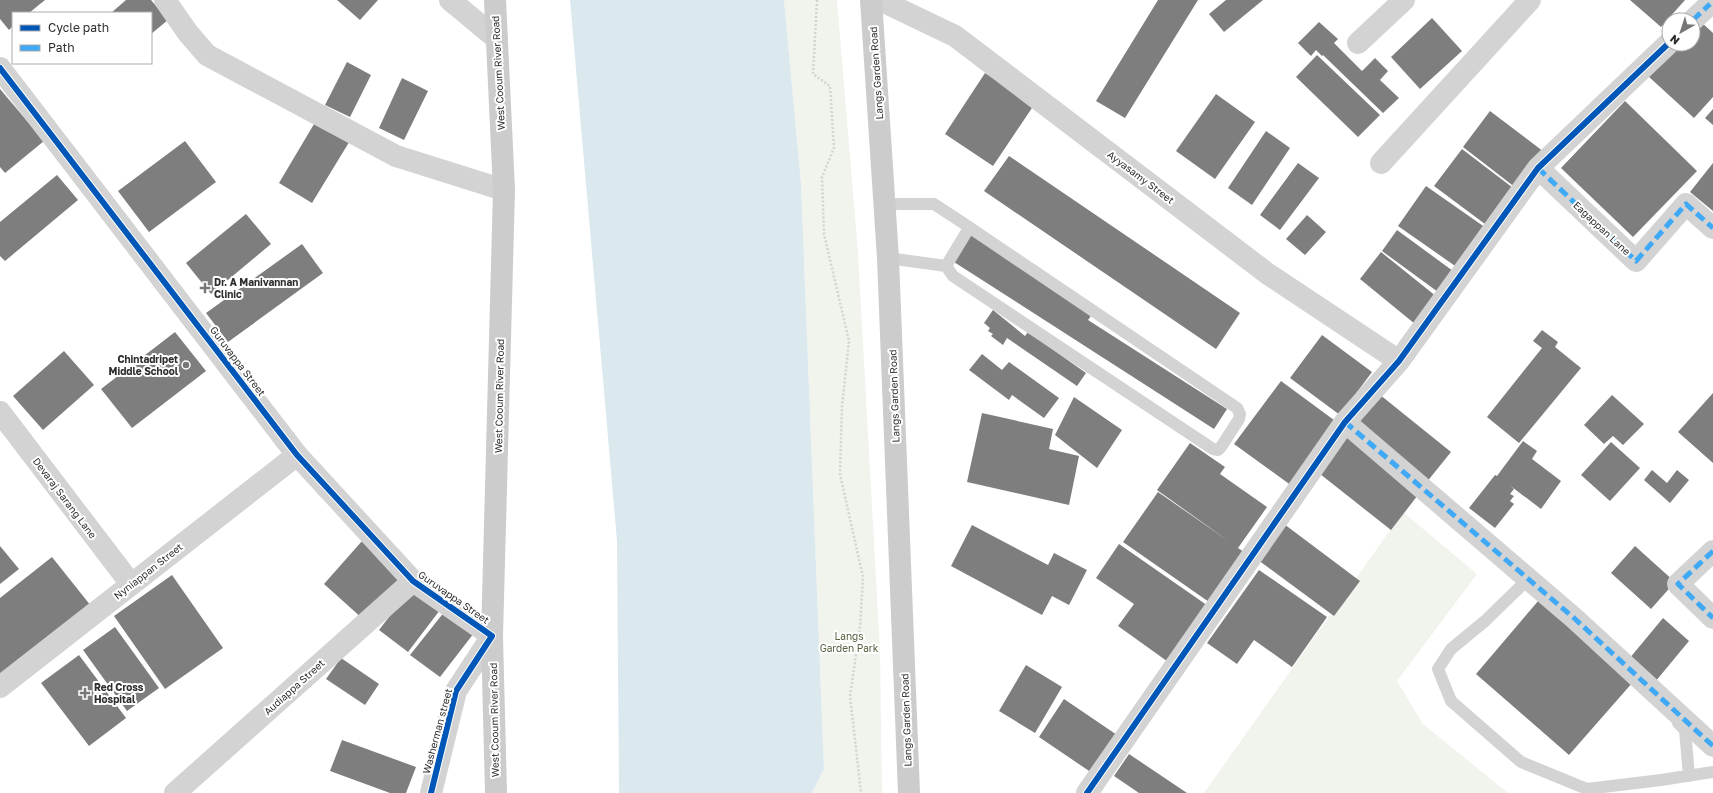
<svg xmlns="http://www.w3.org/2000/svg" width="1713" height="793" font-family="'Golos Text',sans-serif">
<style>
.green{fill:#f1f3ed}
.water{fill:#dbe9ee}
.building{fill:#7e7e7e}
.lines{fill:none;stroke-linecap:round;stroke-linejoin:round}
.path{stroke:#d3d3d3;stroke-width:2.5;stroke-dasharray:2 2;stroke-linecap:butt}
.lane{stroke:#d3d3d3;stroke-width:12}
.street{stroke:#d3d3d3;stroke-width:22}
.secondary{stroke:#ccc;stroke-width:22}
.quiet{stroke:#3fa9f5;stroke-width:5;stroke-dasharray:10 5;stroke-linecap:butt}
.cycleway-casing{stroke:#fff;stroke-width:8}
.cycleway{stroke:#0057b8;stroke-width:6}
.poi-dot{fill:#777;stroke:#fff;stroke-width:1.5}
.labels{text-anchor:middle;stroke-width:4;stroke-linejoin:round;paint-order:stroke}
.street-label{font-size:10px;fill:#2e2e2e;stroke:#fff}
.poi-label{font-size:10px;font-weight:bold;fill:#2e2e2e;stroke:#fff;text-anchor:start}
.park-label{font-size:10px;fill:#566441;stroke:#fff}
</style>
<rect width="100%" height="100%" fill="#fff"/>
<path class="green" d="M784,0H837L858,253L880,651L882,793H812L824,769L801,183Z
M1403,512L1477,574L1397,681L1423,724L1508,793H1204Z"/>
<path class="water" d="M570,0H784L801,183L824,769L812,793H619L617,541Z"/>
<path class="building" d="M0,0H45L29,13H13V26L9,30L0,19Z
M126,0H151L168,20L151,34V13H111Z
M337,0H378L360,20Z
M1158,0H1198L1125,118L1096,101Z
M1226,0H1263L1224,32L1209,14Z
M1630,0H1685L1661,27Z
M1432,18L1462,51L1420,89L1391,57Z
M1699,20L1713,33V97L1694,118L1648,76L1677,44H1693V26Z
M1319,22L1338,39L1334,43L1362,71L1375,58L1388,71L1380,80L1399,98L1383,113L1323,55L1322,56L1316,50L1311,56L1298,43Z
M1317,55L1380,115L1358,137L1296,77Z
M347,62L371,75L350,117L325,105Z
M985,73L1034,105L993,166L945,134Z
M402,78L428,91L404,140L379,128Z
M0,89L44,141L5,173L0,167Z
M1216,94L1255,122L1215,179L1176,151Z
M1625,101L1697,171L1633,237L1561,168Z
M1713,109V125L1705,118Z
M1490,111L1544,152L1516,188L1463,147Z
M317,119L351,139L312,203L279,183Z
M1266,131L1290,148L1252,205L1228,188Z
M185,141L216,182L149,232L118,191Z
M1462,149L1517,191L1489,227L1434,186Z
M1009,156L1240,313L1216,349L984,191Z
M1298,163L1319,178L1280,230L1260,215Z
M1713,163V211L1690,192Z
M57,175L78,200L5,261L0,256V222Z
M1426,186L1486,228L1458,268L1398,226Z
M246,214L271,244L211,294L186,263Z
M1307,215L1326,232L1305,255L1286,239Z
M1397,230L1453,271L1438,292L1382,251Z
M971,235L1093,313L1088,320L1227,409L1214,429L954,262Z
M302,244L323,273L228,342L206,313Z
M1381,252L1437,297L1415,324L1360,279Z
M993,310L1025,336L1028,332L1086,373L1077,386L1007,338L1003,345L991,336L993,334L988,331L990,328L984,323Z
M1542,330L1558,342L1555,347L1581,368L1519,443L1487,417L1542,348L1533,341Z
M175,332L206,371L132,428L101,389Z
M1322,335L1372,372L1340,415L1290,378Z
M64,351L94,385L43,430L13,396Z
M982,354L1002,370L1009,362L1059,398L1044,418L1012,395L1009,400L969,370Z
M1281,381L1338,423L1292,486L1234,444Z
M1713,393V463L1678,432Z
M1379,394L1451,452L1426,483L1354,424Z
M1612,395L1644,424L1623,445L1613,436L1604,444L1584,425Z
M1074,397L1122,430L1097,468L1055,435Z
M982,413L1053,429L1049,449L1079,456L1069,505L967,482Z
M1346,432L1421,491L1391,530L1315,470Z
M1523,441L1537,451L1532,459L1561,481L1541,509L1508,484L1514,489L1510,494L1514,496L1510,501L1514,504L1495,528L1469,508L1495,475L1497,476Z
M1611,442L1640,468L1610,501L1581,475Z
M1190,443L1225,467L1220,474L1267,507L1238,548L1244,552L1209,602L1123,542L1158,492L1230,542L1157,490Z
M1652,470L1667,483L1677,470L1689,480L1670,503L1644,480Z
M1284,524L1360,581L1334,616L1258,560Z
M972,525L1048,565L1054,553L1087,570L1069,605L1052,596L1042,615L951,566Z
M362,541L401,577L363,619L324,584Z
M1119,544L1211,608L1171,664L1118,626L1134,604L1096,578Z
M0,546L19,569L0,584Z
M1635,546L1675,582L1651,609L1611,573Z
M52,557L91,606L0,677V598Z
M1259,570L1327,617L1292,667L1254,640L1237,664L1207,643Z
M172,575L223,648L165,689L114,616Z
M412,587L440,610L408,652L379,630Z
M1539,600L1633,682L1569,755L1476,674Z
M445,611L474,633L440,677L410,655Z
M1663,618L1689,641L1655,682L1629,659Z
M115,627L159,688L127,711L83,650Z
M79,655L126,718L89,746L41,683Z
M341,658L379,684L365,705L326,679Z
M1026,665L1062,687L1035,733L999,711Z
M1064,699L1120,737L1095,775L1039,737Z
M342,740L416,767L406,793H390L330,771Z
M1129,754L1187,793H1139L1114,776Z"/>
<g class="lines">
<path class="path" d="M817,0L813,74L830,86L834,148L822,177L824,234L849,341L842,406L840,474L863,577L860,627L850,696L861,793"/>
<path class="lane" d="M884,204H934L960,221L1237,408L1240,414L1239,419L1221,447L1218,450L1213,449L953,276L946,266L969,228
M888,258L946,266
M1532,586L1526,581L1485,621L1451,649L1438,669L1451,701L1521,762L1587,789L1661,780L1713,772
M1678,723L1685,730L1689,776"/>
<path class="street" d="M165,0L188,33L207,55L396,156L504,190
M450,0L497,39
M880,0L955,36L1268,274L1399,361
M1693,20L1710,4
M1358,43L1404,0
M0,68L297,455L413,581L492,636L456,691L431,793
M1381,163L1530,0
M1538,168L1636,261L1686,204L1713,228
M0,412L131,584
M1345,422L1574,618L1713,746
M1713,551L1678,584L1713,618
M0,687L297,455
M175,793L413,581
M1087,793L1345,422L1399,361L1538,168L1669,43"/>
<path class="secondary" d="M495,0L504,190L492,636L496,793
M871,0L888,258L909,793"/>
<path class="quiet" d="M1693,20L1710,4
M1538,168L1636,261L1686,204L1713,228
M1345,422L1574,618L1713,746
M1713,551L1678,584L1713,618"/>
<g class="cycleway-casing">
<path id="cycleway" d="M0,68L297,455L413,581L492,636L456,691L431,793
M1087,793L1345,422L1399,361L1538,168L1669,43"/>
</g>
<use href="#cycleway" class="cycleway"/>
</g>
<g class="poi-dot">
<path d="M203 282h4v4h4v4h-4v4h-4v-4h-4v-4h4z"/>
<circle cx="186" cy="365" r="4"/>
<path d="M83 687h4v4h4v4h-4v4h-4v-4h-4v-4h4z"/>
</g>
<g class="labels">
<g class="street-label">
<text transform="translate(498 73) rotate(-93)" y="4">West Cooum River Road</text>
<text transform="translate(876 73) rotate(-94)" y="4">Langs Garden Road</text>
<text transform="translate(1141 177) rotate(37)" y="4">Ayyasamy Street</text>
<text transform="translate(1602 228) rotate(43)" y="4">Eagappan Lane</text>
<text transform="translate(238 361) rotate(53)" y="4">Guruvappa Street</text>
<text transform="translate(499 396) rotate(-89)" y="4">West Cooum River Road</text>
<text transform="translate(894 396) rotate(-92)" y="4">Langs Garden Road</text>
<text transform="translate(65 498) rotate(53)" y="4">Devaraj Sarang Lane</text>
<text transform="translate(148 571) rotate(-38)" y="4">Nyniappan Street</text>
<text transform="translate(454 597) rotate(35)" y="4">Guruvappa Street</text>
<text transform="translate(294 687) rotate(-42)" y="4">Audiappa Street</text>
<text transform="translate(494 720) rotate(-91)" y="4">West Cooum River Road</text>
<text transform="translate(906 720) rotate(-92)" y="4">Langs Garden Road</text>
<text transform="translate(437 731) rotate(-75)" y="4">Washerman street</text>
</g>
<g class="poi-label">
<text x="214" y="286">Dr. A Manivannan<tspan x="214" dy="12">Clinic</tspan></text>
<text x="178" y="363" text-anchor="end">Chintadripet<tspan x="178" dy="12">Middle School</tspan></text>
<text x="94" y="691">Red Cross<tspan x="94" dy="12">Hospital</tspan></text>
</g>
<g class="park-label">
<text x="849" y="640">Langs<tspan x="849" dy="12">Garden Park</tspan></text>
</g>
</g>
<rect x="12" y="12" width="140" height="52" fill="#ffffff" stroke="#ababab"/>
<rect x="20" y="25" width="20" height="6" fill="#0057b8" stroke="#ababab"/>
<text x="48" y="32" font-size="12" fill="#2e2e2e">Cycle path</text>
<rect x="20" y="45" width="20" height="6" fill="#3fa9f5" stroke="#ababab"/>
<text x="48" y="52" font-size="12" fill="#2e2e2e">Path</text>
<g transform="translate(1681 32) rotate(219)"><circle r="19" fill="#ffffff" stroke="#ababab"/>
<path d="M0-3L7 15L0 10L-7 15Z" fill="#777777"/>
<text y="-6" font-size="11" font-weight="bold" text-anchor="middle" fill="#2e2e2e">N</text>
</g>
</svg>
